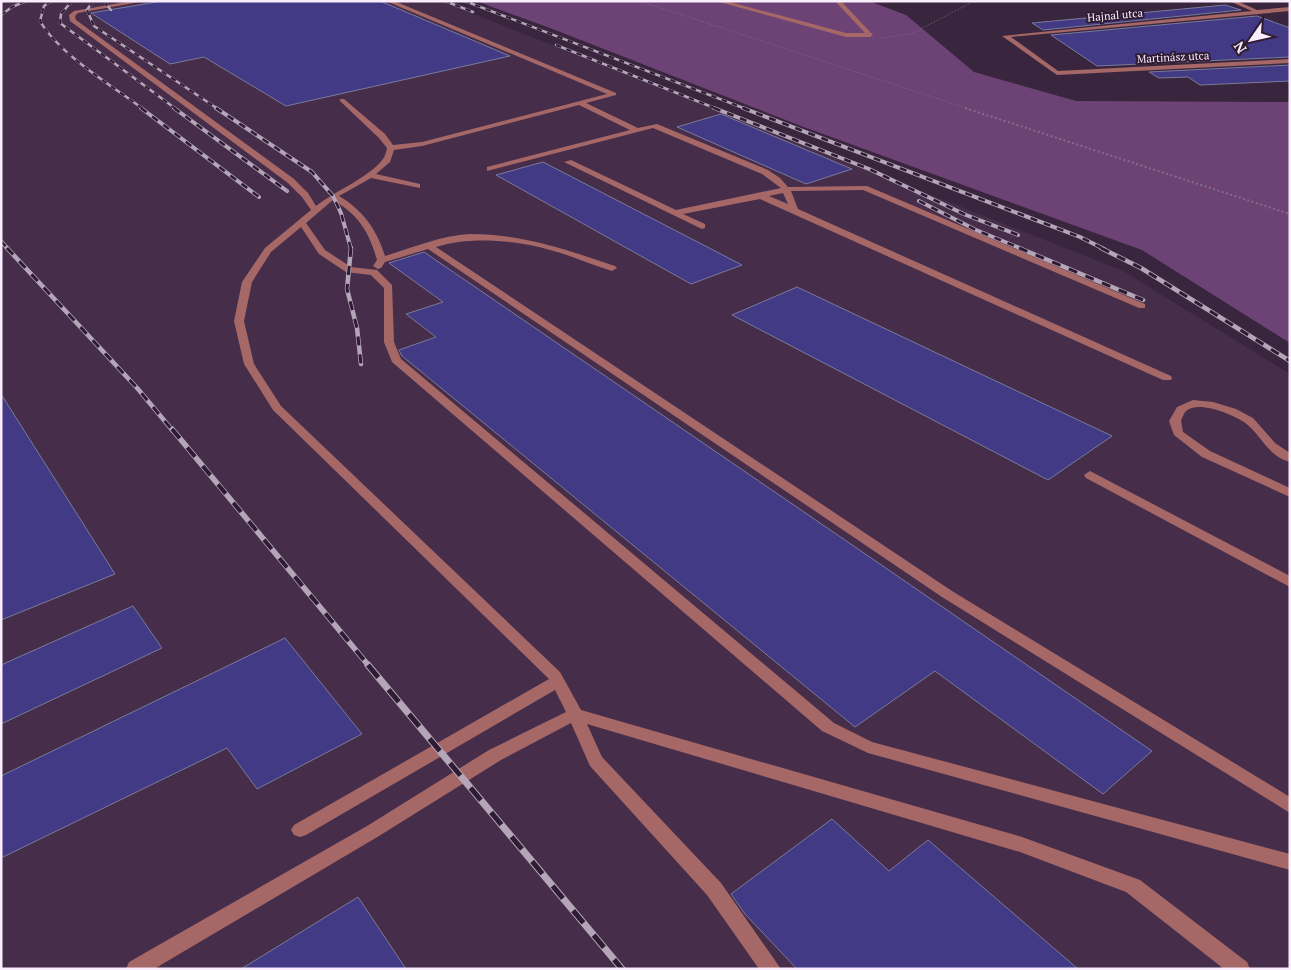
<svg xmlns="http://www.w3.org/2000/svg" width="1291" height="970" font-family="'PT Serif',serif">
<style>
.built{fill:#462e4b}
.green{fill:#6d4376}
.building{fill:#423a84;stroke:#7a7a9a}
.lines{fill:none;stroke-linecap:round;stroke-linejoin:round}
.path-far1{stroke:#817085;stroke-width:1;stroke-dasharray:1 2;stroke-linecap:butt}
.path{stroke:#817085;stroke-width:2;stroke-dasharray:2 2.5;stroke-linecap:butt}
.minor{fill:#a66767;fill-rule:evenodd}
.rail-far4-casing{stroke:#b4a5b8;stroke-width:2.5}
.rail-far3-casing{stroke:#b4a5b8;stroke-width:4}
.rail-far2-casing{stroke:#b4a5b8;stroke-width:4.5}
.rail-far1-casing{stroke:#b4a5b8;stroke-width:5.5}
.rail-casing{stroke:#b4a5b8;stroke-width:7}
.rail-far4{stroke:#2f1c33;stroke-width:2;stroke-dasharray:5.5;stroke-linecap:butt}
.rail-far3{stroke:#2f1c33;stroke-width:2.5;stroke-dasharray:7;stroke-linecap:butt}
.rail-far2{stroke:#2f1c33;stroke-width:3;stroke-dasharray:9;stroke-linecap:butt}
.rail-far1{stroke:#2f1c33;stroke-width:4;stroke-dasharray:12;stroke-linecap:butt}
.rail{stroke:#2f1c33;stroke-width:5;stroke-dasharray:16;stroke-linecap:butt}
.labels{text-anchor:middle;stroke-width:4;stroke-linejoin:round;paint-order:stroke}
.far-street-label{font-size:11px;fill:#faedfd;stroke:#2f1c33}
</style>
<rect width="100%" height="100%" fill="#39263e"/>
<path class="built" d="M1,1H441L1123,271L1290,374V969H1Z"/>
<path class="green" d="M476,1H869L906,15L974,72L1076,101L1290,102V343L1142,250L801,126L550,28Z"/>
<path class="building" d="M162,1H380L510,56L286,106L204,57L170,64L91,13Z
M1225,5L1241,10L1043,30L1032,23Z
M1257,16L1290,28V57L1097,66L1051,35Z
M1290,65V81L1200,85L1188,77L1159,78L1149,72Z
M721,114L852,169L806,184L677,127Z
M543,162L742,265L691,284L496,175Z
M424,252L877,562L1152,751L1103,794L935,671L855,727L402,356L399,350L436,337L406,314L443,302L389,263Z
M797,287L1112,436L1048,480L732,315Z
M1,394L115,574L1,620Z
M133,606L162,648L1,724V665Z
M285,638L362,734L257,789L227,748L1,858V776Z
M832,819L889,871L928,840L1078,969H797L745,914L731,894Z
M358,897L406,969H241L350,902Z"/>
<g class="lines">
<path class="path-far1" d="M640,1L969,109
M883,38L913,33L974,1"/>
<path class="path" d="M965,108L1290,214"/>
<path class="minor" d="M131,1H145L78,13L75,16L76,20L294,179L308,193L316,206C335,191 370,177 383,159C385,157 386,152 387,148L379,138L340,101V99H344L385,134L393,145L422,142L607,94L386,1H394L616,93V95L586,103L638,128L657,124L768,170L780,178L788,187L867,186L1145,304V308H1139L863,190L791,191L798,209L1171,376L1172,378L1171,380H1163L760,199L683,214L705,224V228L702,229L564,162L571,160L676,210L781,188L762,174L653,128L487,171V167L630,130L579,105L422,146L394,150L390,162L376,174L420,184V188L371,178L339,196C363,210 377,230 385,256C412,248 442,235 470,234C521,234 568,250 615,266L617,268L612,271C591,265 571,255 550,250C516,240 470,236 436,247L952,591L1290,797V813L942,597L428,249L385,262L381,268L378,269L373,266L377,260C369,232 359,215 333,200L306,223L325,250L351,267L377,270L392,285L394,342L401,359L834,723L872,742L1290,854V870L868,753L822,731L392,362L384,342V288L371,275L346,272L319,254L301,227L271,252L252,282L244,321L254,364L281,406L560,672L581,710L1022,837L1140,880L1247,962L1250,969H1224L1126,892L1020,852L587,724L602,757L721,883L781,969H759L707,895L590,766L571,723L501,760L379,836L154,969H126L129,962L367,826L489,750L566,712L555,690L306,835L300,837L294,835L291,830L294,825L549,679L273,410L244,364L234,321L242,282L265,248L311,210L302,197L288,183L70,21L69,15L74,11ZM783,193L788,204L769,196Z
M716,1H726L846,33H865L835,1H841L873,35L870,37H846Z
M1229,1H1237L1257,10L1290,7V11L1011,37L1058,71L1290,59V63L1057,75L1002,36L1252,11Z
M1193,400L1213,402L1236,409L1253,418L1275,443L1290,453V462C1267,456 1261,434 1244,422C1232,414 1198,400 1186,411C1184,413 1182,418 1181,421L1183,432L1210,451L1290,488V497L1202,457L1174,435L1169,421L1177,407Z
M1090,471L1290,576V587L1086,478L1084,475Z"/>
<g class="rail-far4-casing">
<path id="rail-far4" d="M51,1L44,6L40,21C59,54 111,85 143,109
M72,1L61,14L60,23L176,109
M93,1L87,10L94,26L218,109
M107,1L106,4L111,10
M445,1L473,12
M465,1L746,109
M1,15L12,7L26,1
M556,45L717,109"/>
</g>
<g class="rail-far3-casing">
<path id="rail-far3" d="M141,108L259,197
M174,108L287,191
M216,108L312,172L333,196L341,213L351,249
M714,108L869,169L966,215L1018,235
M743,108L1080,237L1104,249
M919,201L976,230L1022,249
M1,241L8,249"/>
</g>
<g class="rail-far2-casing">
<path id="rail-far2" d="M7,248L138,389L173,431
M351,248L347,289L357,328L361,364
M1019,248L1143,300
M1101,248L1141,268L1290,361"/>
</g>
<g class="rail-far1-casing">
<path id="rail-far1" d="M172,429L369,666"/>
</g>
<g class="rail-casing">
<path id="rail" d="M368,665L622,969"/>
</g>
<use href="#rail-far4" class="rail-far4"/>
<use href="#rail-far3" class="rail-far3"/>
<use href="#rail-far2" class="rail-far2"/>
<use href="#rail-far1" class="rail-far1"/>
<use href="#rail" class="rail"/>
</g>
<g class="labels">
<g class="far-street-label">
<text transform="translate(1115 15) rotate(-5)" y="4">Hajnal utca</text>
<text transform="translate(1173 57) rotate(-3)" y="4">Martinász utca</text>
</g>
</g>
<rect width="1291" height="970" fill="none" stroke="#faedfd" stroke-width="5"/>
<g transform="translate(1251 40) rotate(236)" stroke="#2f1c33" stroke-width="4" paint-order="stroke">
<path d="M0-4L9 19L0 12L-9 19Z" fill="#faedfd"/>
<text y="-8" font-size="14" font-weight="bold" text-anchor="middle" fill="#faedfd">N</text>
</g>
</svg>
